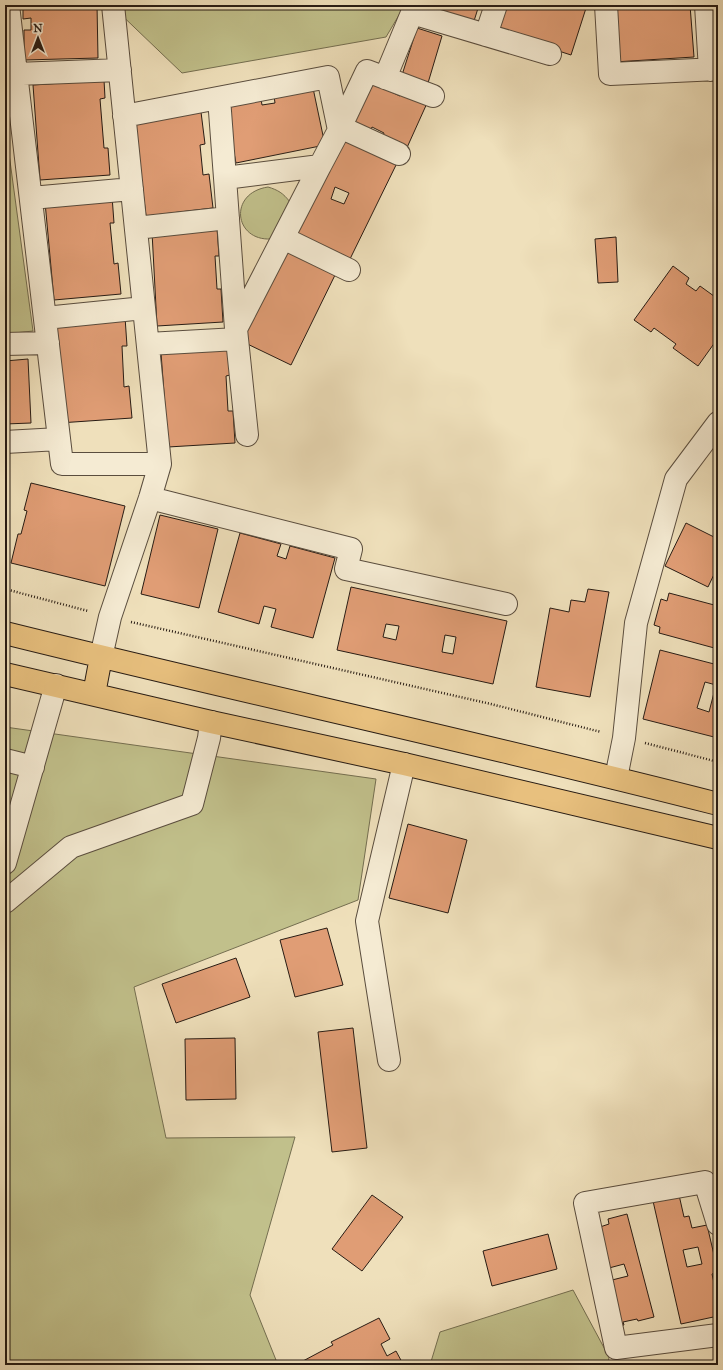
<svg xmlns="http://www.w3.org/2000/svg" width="723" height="1370" font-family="'IM FELL Great Primer',serif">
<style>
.green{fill:#c1c08b;stroke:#746e50}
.building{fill:#e09d75;stroke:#281c14;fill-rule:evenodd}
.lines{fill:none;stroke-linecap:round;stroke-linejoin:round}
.minor-casing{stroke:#5a4d3e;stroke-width:24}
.major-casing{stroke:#281c14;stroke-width:24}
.path{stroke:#281c14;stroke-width:2.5;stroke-dasharray:1 2;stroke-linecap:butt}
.minor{stroke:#f5ebd3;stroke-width:22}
.major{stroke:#e8c07e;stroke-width:22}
</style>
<rect width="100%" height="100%" fill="#efe0bb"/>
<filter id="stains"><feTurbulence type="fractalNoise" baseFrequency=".005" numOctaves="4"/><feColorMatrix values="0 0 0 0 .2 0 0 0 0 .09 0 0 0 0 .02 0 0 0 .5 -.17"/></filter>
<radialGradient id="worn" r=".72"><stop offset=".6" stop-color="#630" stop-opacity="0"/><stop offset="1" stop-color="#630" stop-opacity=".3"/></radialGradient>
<path class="green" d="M111,5H405L386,37L182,73Z
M5,124L33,331L5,334Z
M268,187C278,190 283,193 290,202L271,239C234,241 228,193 268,187Z
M5,727L376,779L358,900L134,987L166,1138L295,1137L250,1295L278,1365H5Z
M573,1290L609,1357L608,1365H430L440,1332Z"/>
<path class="building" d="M23,5H97L98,58L24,60V30H31V18L23,19Z
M424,5H479L474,21Z
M496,5H587L571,55L488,28Z
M610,5H690L694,57L614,62Z
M417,28L442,36L428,83L402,75Z
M370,75L389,91L400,96L403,90L428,101L405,152L381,141L384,133L372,127L368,136L347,126Z
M104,80L105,98L100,99L104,148H108L110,175L40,180L33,85Z
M313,88L325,145L236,163L225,107L261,99L262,105L275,103L274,96Z
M201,112L205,144L200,145L203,175L209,174L213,208L146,216L134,120Z
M345,136L398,161L350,259L297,234Z
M335,187L349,193L344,204L331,199Z
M112,196L114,223H110L114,264L118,263L121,294L54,300L45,202Z
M217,228L219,256H215L217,289H221L223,322L157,326L152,232Z
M616,237L618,282L598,283L595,239Z
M282,245L337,271L291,365L237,339Z
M673,266L689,278L686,284L696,291L700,286L718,299V338L698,366L673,348L676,344L654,328L651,332L634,320Z
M125,317L127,346H122L124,387L129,386L132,418L59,423L52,322Z
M228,348L230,375L226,376L228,411H233L235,443L168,447L161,353Z
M28,359L31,423L5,424V361Z
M31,483L125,506L105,586L11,563L18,534H21L27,511L24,510Z
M160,515L218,529L199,608L141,594Z
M686,523L718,539V566L708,587L665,566Z
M240,533L281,544L277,556L286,559L290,546L335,558L313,638L271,627L276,609L264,606L259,624L218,612Z
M351,587L507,621L493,684L337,650ZM386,624L399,626L396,640L383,637ZM445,635L456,637L453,654L442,652Z
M588,589L609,592L590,697L536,687L550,608L569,612L571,600L585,602Z
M669,593L718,606V649L659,633L660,627L654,625L661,599L667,601Z
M660,650L718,665V738L643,719ZM705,682L716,685L709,712L697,708Z
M408,824L467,840L448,913L389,898Z
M327,928L343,985L295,997L280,940Z
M236,958L250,997L176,1023L162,984Z
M353,1028L367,1148L332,1152L318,1032Z
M235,1038L236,1099L186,1100L185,1039Z
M372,1195L403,1217L362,1271L332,1249Z
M679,1195L684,1217L689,1216L692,1228L707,1225L718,1272L712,1274L716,1292L718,1291V1316L681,1324L653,1201ZM698,1247L702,1264L687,1267L683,1250Z
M627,1214L654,1317L638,1321L637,1319L623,1322L624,1325L608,1329L597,1228L609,1224L608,1219ZM624,1264L628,1276L612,1280L609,1268Z
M548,1234L557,1269L492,1286L483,1251Z
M379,1318L390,1339L381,1344L387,1356L396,1351L403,1364L401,1365H305L303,1361L333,1345L331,1342Z"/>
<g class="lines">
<g class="minor-casing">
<path id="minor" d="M8,5L62,464H160
M415,5L412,13L550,54
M606,5L610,74L718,69
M706,5L710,70
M486,35L496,5
M16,74L120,70
M385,78L412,13
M219,98L225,178
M124,116L328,77L339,130L320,166
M340,127L399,154
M339,130L367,71L433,96
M31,198L132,189
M136,228L228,218
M283,238L349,270
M45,318L144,308
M237,339L247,435
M5,344L48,343
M148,344L237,339L236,329L225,178L320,166L236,329
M5,442L59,439
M150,498L351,549L346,569L506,604
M101,657L110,617L150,498L160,464L113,5
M5,760L33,767
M616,778L624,738L636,623L676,479L718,423
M5,863L56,685
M5,902L71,847L192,804L209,738L211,722
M389,1060L367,921L404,764
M718,1224L705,1182L585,1203L616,1348L718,1335"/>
</g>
<g class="major-casing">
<path id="major" d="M5,633C242,692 481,743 718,804
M5,674L211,722L404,764L718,838
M94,694L101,657"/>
</g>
<path class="path" d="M5,589L88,611
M131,622L491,704L601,732
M645,743L718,762"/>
<use href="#minor" class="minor"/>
<use href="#major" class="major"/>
</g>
<rect width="723" height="1370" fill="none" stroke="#efe0bb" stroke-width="20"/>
<rect x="6" y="6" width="711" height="1358" fill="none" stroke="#281c14" stroke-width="2"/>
<rect x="10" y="10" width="703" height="1350" fill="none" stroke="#281c14"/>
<g transform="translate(38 38)" stroke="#f5ebd3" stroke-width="3" paint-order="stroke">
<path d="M0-3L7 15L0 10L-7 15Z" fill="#281c14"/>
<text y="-6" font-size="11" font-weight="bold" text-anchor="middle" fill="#281c14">N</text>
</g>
<rect width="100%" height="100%" filter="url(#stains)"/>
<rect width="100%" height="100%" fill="url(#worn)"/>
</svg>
